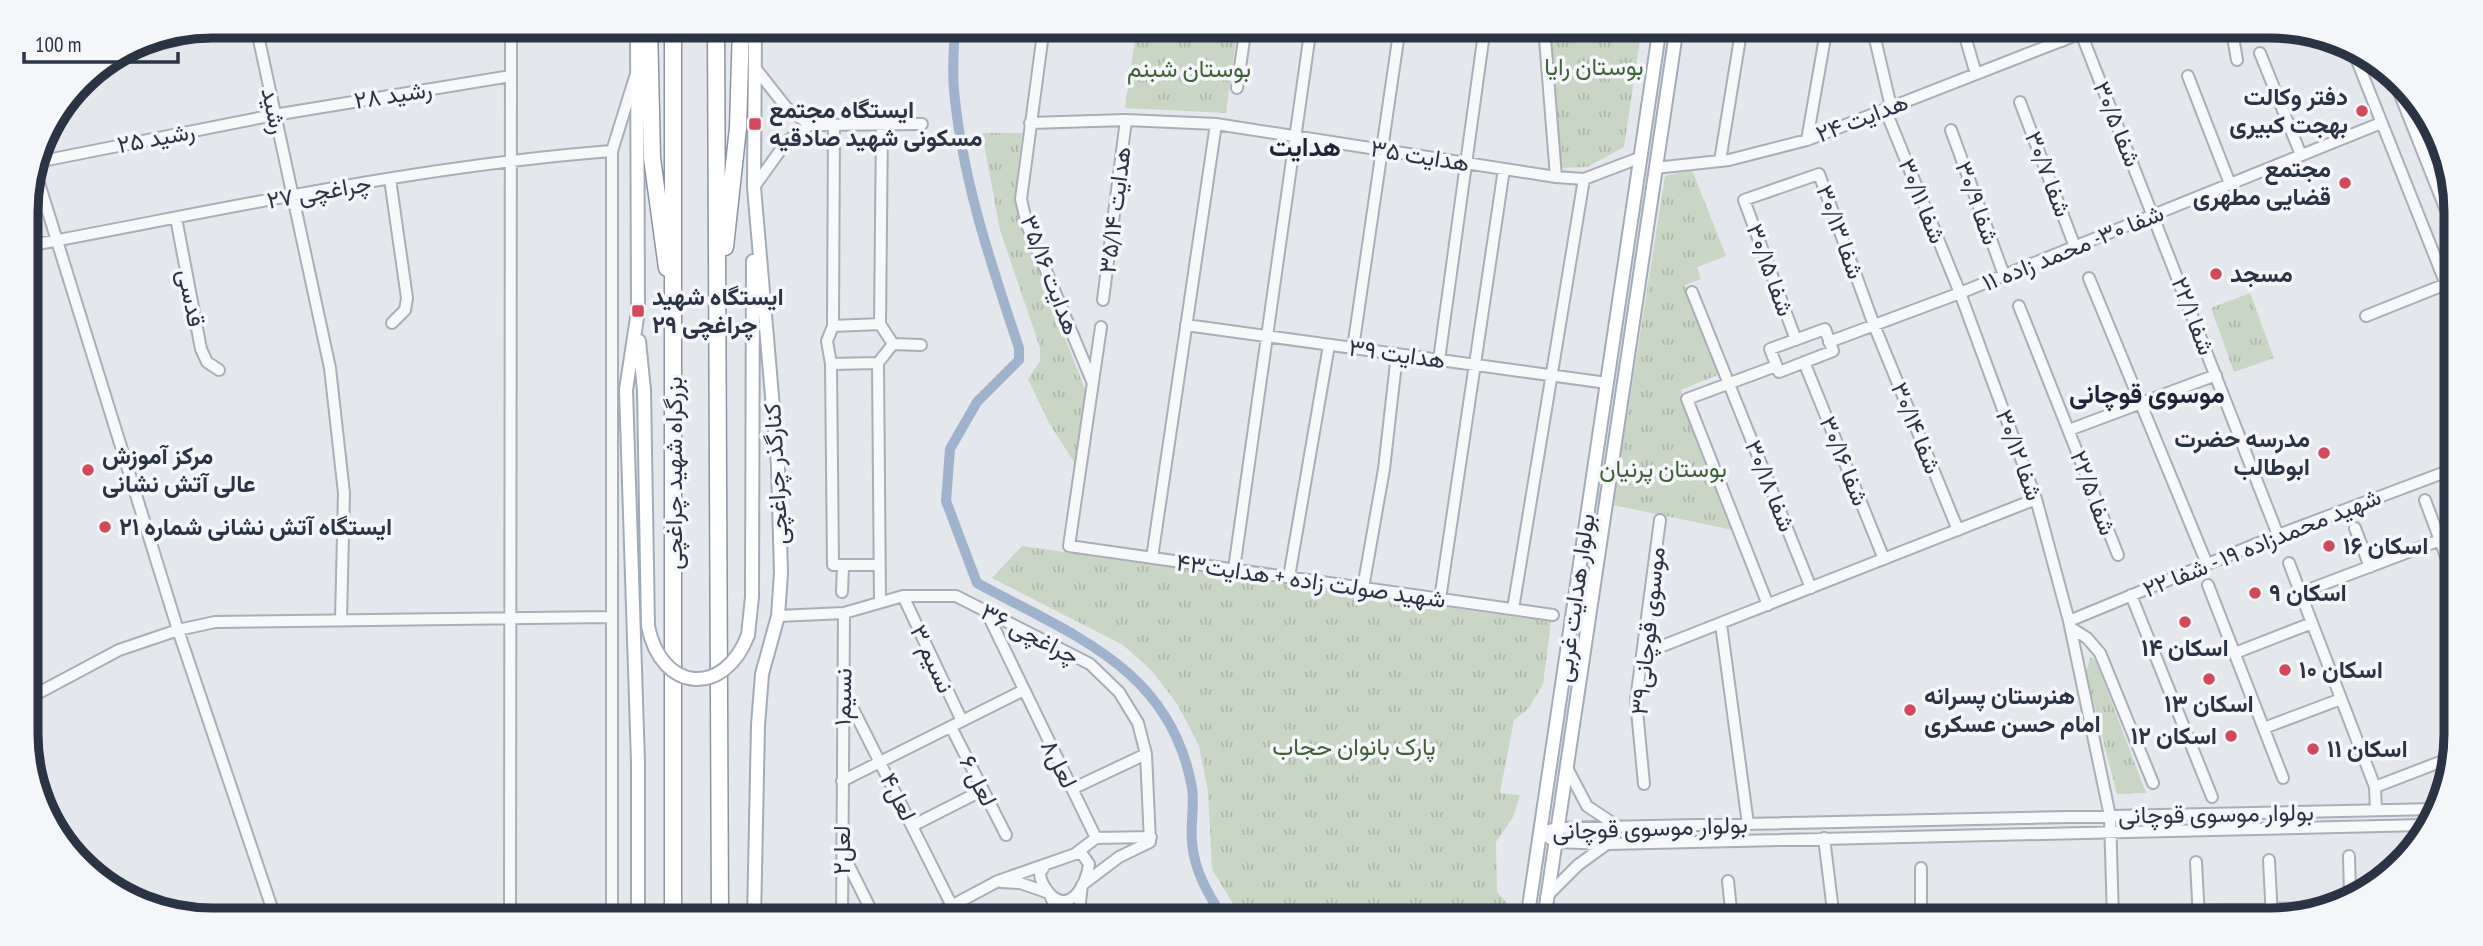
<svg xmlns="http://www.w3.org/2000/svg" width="2483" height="946" font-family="'PT Sans Narrow',Vazirmatn,sans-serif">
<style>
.park{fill:url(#park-tufts)}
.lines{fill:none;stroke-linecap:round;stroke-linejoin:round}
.canal{stroke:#9fb4cc;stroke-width:10}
.minor-casing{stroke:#a9aeb7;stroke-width:14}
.major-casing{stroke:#a3abb8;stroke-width:16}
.highway-casing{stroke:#8b94a3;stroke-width:19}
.minor{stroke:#f7f8fa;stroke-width:10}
.major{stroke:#fff;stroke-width:12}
.highway{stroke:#fff;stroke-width:16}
.major-bridge-casing{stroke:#a3abb8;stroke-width:16;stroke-linecap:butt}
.major-bridge{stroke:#fff;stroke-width:12}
.poi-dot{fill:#d1495b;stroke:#f4f6f9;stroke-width:2.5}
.labels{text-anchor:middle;stroke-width:7;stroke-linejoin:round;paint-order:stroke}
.park-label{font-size:24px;fill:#3f6138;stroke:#f4f6f9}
.street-label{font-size:24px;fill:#2b3445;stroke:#f4f6f9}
.poi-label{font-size:24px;font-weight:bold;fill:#2b3445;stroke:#f4f6f9;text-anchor:start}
.neighbourhood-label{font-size:26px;font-weight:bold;fill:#1d2536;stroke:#f4f6f9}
.rim{fill:none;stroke:#2b3445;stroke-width:9}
</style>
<defs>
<pattern id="park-tufts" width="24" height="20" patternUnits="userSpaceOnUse" patternTransform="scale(1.75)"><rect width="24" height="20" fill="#c9d6c5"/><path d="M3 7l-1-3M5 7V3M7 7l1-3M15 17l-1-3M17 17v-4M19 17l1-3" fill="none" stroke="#adb8ab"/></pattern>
</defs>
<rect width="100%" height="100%" fill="#e4e7ec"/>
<path class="park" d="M1137,26H1238L1226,113L1125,108Z
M1549,26H1642L1624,147L1587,167L1560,168Z
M982,133H1022L1015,195L1020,222L1086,392L1076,465L1049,423L1028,379L1040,361V348L1000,230Z
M1692,170L1726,256L1697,267L1701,279L1685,285L1720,374L1681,390L1733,530L1613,505L1665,176Z
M2250,293L2274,358L2234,372L2211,308Z
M1022,546L1551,622L1543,684L1529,708L1514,720L1500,793L1520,795L1513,817L1496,842L1497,892L1507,903L1505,920H1243L1212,869L1208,791L1199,746L1178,705L1151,670L1123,645L992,578Z
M2090,657L2096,661L2146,793L2117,794L2086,673Z"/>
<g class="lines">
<path class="canal" d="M955,26C954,47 952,69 954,90C962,179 991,264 1019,348V360L977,402L950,449L946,501L977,583C1072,635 1171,668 1192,788C1195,806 1190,824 1192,842C1194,871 1209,896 1225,920"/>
<g class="minor-casing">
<path id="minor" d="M256,26L330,368L344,493L341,619
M1044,26L1021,199L1027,225L1092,381
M1251,26L1310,35
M1544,26L1556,177
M1872,26L1891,107
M1962,26L1976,74
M2057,26L2062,41
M2231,26L2237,60
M2081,33L2278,535
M121,53L234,26
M2260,53L2301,155
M2354,53L2455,307
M756,69L786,107L810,125
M2188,76L2230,184
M2395,82L2455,233
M1237,88L1246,26
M2020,102L2075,247
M2405,106L2418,99
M1885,109L1960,293L2036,499L2069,621L2110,816L2113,919
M1030,123L1126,120L1216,124L1556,177L1584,179L1639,158
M834,125L833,326L827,341L831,364L833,565H879
M1951,130L2004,275
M1807,140L1827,26
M1720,161L1742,26
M37,162L274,115L511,76
M1655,168L1729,160L1807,140L2099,26
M35,170L178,630L276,920
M390,179L407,298L405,310L392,323
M754,187L787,141L810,125L922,124
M176,218L201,349L207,362L219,370
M27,246C221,210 415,166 612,151
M2089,278L2207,564
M1692,292L1811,588
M1103,300L1126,120
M2019,306L2118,555
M2366,316L2446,284
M1186,325L1607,383
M833,326L880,324
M1101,327L1069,546L1553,615
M1825,329L1833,351L1779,372L1770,349Z
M1796,340L1744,200L1819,174L1874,325L1958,530
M1829,342L1960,293L2381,123
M893,344L921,345
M1353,348L1400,26
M1439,360L1485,26
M1804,362L1884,559
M831,364L878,363
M2069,430L2216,375
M2425,500L2456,583
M2355,528L2370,567
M1152,558L1216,124
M2289,563L2375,787L2376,810
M1234,569L1311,26
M1289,577L1329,345
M2208,585L2283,778
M1363,588L1384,469L1397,354
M842,592L843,565
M2300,593L2440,540
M2131,595L2212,797
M903,596L962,721
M1440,599L1504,169
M880,601L878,363L893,344L880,324L882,124
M1768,605L1687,399L1776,366
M1513,609L1584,179
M987,613L1096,838
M778,616L844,613L903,596H956L1090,664L1119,692L1138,723L1146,754L1150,842L1119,857L1082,885L1078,920
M2069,621L2278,535L2456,468
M1721,624L1748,824
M2071,628L2087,638L2100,653L2153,783
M2235,653L2312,623
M1642,654L2036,499
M844,691L959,920
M29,698L119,650L178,630L215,622L611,617
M951,727L1006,835
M2264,728L2341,699
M1566,766L1587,806L1617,826
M842,781L1022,691
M1644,784L1636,700L1660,520
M2375,787L2453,757
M1072,789L1146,754
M912,826L983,790
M1540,832L1557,828L2436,809
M1540,832L1555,842L1608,844L2424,825
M1824,838L1834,919
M1075,854L1096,838L1151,837
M844,856L876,920
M2349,856L2350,894
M2269,860L2272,919
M2196,862L2199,919
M1728,881L1732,919
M1001,882L1020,883L1049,893L1061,920
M1546,897L1578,865L1607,844
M1845,919L2313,908
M1921,919V868
M510,920L511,34L514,26
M612,920V151L635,77
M842,920L844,613
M925,920L998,881L1075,854H1082L1089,864C1087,884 1070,916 1049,893C1044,887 1040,881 1040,873L1045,865
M1156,920H1187"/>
</g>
<g class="major-casing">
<path id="major" d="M637,26L638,311L626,390L638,762V920
M639,341L644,390L648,626
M748,635L752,597L753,261
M754,920L758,725L762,674L778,616L781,573L778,466L754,187L755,26
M1527,920L1660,26
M1544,920L1677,26"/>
</g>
<g class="highway-casing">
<path id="highway" d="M649,26L652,158L667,268
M716,26L720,920
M725,247L738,128L741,26
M673,920V26"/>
</g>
<use href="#minor" class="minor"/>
<use href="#major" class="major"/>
<use href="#highway" class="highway"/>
<g class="major-bridge-casing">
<path id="major-bridge" d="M648,626C661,692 724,698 748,635"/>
</g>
<use href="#major-bridge" class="major-bridge"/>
</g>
<g class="poi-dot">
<circle cx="2362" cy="111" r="7"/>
<rect x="748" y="117" width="14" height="14" rx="3.5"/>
<circle cx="2345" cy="183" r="7"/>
<circle cx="2216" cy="274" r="7"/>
<rect x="631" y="304" width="14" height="14" rx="3.5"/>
<circle cx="2324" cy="453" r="7"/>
<circle cx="88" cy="470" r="7"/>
<circle cx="105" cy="527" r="7"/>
<circle cx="2329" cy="546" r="7"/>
<circle cx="2255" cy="593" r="7"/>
<circle cx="2185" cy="622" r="7"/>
<circle cx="2285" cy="670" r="7"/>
<circle cx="2209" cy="679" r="7"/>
<circle cx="1910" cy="710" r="7"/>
<circle cx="2231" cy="736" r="7"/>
<circle cx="2313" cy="749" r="7"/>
</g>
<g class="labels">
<g class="park-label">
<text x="1594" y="75">بوستان رایا</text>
<text x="1189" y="77">بوستان شبنم</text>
<text x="1663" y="477">بوستان پرنیان</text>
<text x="1354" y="755">پارک بانوان حجاب</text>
</g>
<g class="street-label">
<text transform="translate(393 95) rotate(-9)" y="8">رشید ۲۸</text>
<text transform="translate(274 111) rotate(78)" y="8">رشید</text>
<text transform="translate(1862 118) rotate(-21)" y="8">هدایت ۲۴</text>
<text transform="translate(2117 124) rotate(68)" y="8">۳۰/۵ شفا</text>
<text transform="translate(156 138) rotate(-11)" y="8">رشید ۲۵</text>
<text transform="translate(1420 156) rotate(9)" y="8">هدایت ۳۵</text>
<text transform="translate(2048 174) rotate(69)" y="8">۳۰/۷ شفا</text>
<text transform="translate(319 192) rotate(-10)" y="8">چراغچی ۲۷</text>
<text transform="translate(1922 201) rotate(68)" y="8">شفا ۳۰/۱۱</text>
<text transform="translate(1977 203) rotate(70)" y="8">۳۰/۹ شفا</text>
<text transform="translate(1115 210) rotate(-83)" y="8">هدایت ۳۵/۱۴</text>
<text transform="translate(1840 232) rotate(70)" y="8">شفا ۳۰/۱۳</text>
<text transform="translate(2073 248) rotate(-22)" y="8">شفا ۳۰- محمد زاده ۱۱</text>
<text transform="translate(1770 270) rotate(70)" y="8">شفا ۳۰/۱۵</text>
<text transform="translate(1050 275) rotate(69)" y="8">هدایت ۳۵/۱۶</text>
<text transform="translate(191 298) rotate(79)" y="8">قدسی</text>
<text transform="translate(2193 316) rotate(69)" y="8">۲۲/۱ شفا</text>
<text transform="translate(1397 354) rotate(8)" y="8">هدایت ۳۹</text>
<text transform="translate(1916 428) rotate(68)" y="8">شفا ۳۰/۱۴</text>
<text transform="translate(2019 455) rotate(70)" y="8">شفا ۳۰/۱۲</text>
<text transform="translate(1844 461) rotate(68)" y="8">شفا ۳۰/۱۶</text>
<text transform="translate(674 473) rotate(-90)" y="8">بزرگراه شهید چراغچی</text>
<text transform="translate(776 474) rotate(-93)" y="8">کنارگذر چراغچی</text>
<text transform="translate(1770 486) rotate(68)" y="8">شفا ۳۰/۱۸</text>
<text transform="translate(2093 493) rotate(69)" y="8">شفا ۲۲/۵</text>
<text transform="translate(2262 543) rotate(-22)" y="8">شهید محمدزاده ۱۹ - شفا ۲۲</text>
<text transform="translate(1311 581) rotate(8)" y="8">شهید صولت زاده + هدایت۴۳</text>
<text transform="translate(1575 598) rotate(-82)" y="8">بولوار هدایت غربی</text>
<text transform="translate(1648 631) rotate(-84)" y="8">موسوی قوچانی۳۹</text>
<text transform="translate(1030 634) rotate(27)" y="8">چراغچی ۳۶</text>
<text transform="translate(932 659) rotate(65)" y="8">نسیم ۳</text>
<text transform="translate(843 697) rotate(-89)" y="8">نسیم۱</text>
<text transform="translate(1059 764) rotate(63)" y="8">لعل۸</text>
<text transform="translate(978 781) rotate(63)" y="8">لعل ۶</text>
<text transform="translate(898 797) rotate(63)" y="8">لعل۴</text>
<text transform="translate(2216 814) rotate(-1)" y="8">بولوار موسوی قوچانی</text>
<text transform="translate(1650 828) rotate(-2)" y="8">بولوار موسوی قوچانی</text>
<text transform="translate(842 850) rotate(-90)" y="8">لعل۲</text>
</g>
<g class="poi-label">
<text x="2348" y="105" text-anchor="end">دفتر وکالت<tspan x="2348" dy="28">بهجت کبیری</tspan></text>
<text x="769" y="118">ایستگاه مجتمع<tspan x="769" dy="28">مسکونی شهید صادقیه</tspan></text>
<text x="2331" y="177" text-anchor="end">مجتمع<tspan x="2331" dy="28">قضایی مطهری</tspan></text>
<text x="2230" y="282">مسجد</text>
<text x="652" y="305">ایستگاه شهید<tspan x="652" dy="28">چراغچی ۲۹</tspan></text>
<text x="2310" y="447" text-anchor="end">مدرسه حضرت<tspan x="2310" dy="28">ابوطالب</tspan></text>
<text x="102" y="464">مرکز آموزش<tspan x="102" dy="28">عالی آتش نشانی</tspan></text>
<text x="119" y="535">ایستگاه آتش نشانی شماره ۲۱</text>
<text x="2343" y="554">اسکان ۱۶</text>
<text x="2269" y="601">اسکان ۹</text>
<text x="2185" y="656" text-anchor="middle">اسکان ۱۴</text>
<text x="2299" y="678">اسکان ۱۰</text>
<text x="1924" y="704">هنرستان پسرانه<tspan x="1924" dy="28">امام حسن عسکری</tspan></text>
<text x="2209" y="712" text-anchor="middle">اسکان ۱۳</text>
<text x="2217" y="744" text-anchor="end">اسکان ۱۲</text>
<text x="2327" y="757">اسکان ۱۱</text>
</g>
<g class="neighbourhood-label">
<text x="1305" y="156">هدایت</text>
<text x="2147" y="403">موسوی قوچانی</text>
</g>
</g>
<path d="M0 0H2483V946H0ZM212 38H2270A174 174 0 0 1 2444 212V734A174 174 0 0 1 2270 908H212A174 174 0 0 1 38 734V212A174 174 0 0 1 212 38Z" fill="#f4f6f9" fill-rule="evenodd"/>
<path class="rim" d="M212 38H2270A174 174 0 0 1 2444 212V734A174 174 0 0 1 2270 908H212A174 174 0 0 1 38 734V212A174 174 0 0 1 212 38Z"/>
<path d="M24 52v10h154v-10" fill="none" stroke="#2b3445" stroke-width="3.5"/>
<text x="35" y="52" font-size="21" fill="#2b3445" stroke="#f4f6f9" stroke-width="5" paint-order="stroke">100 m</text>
</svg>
